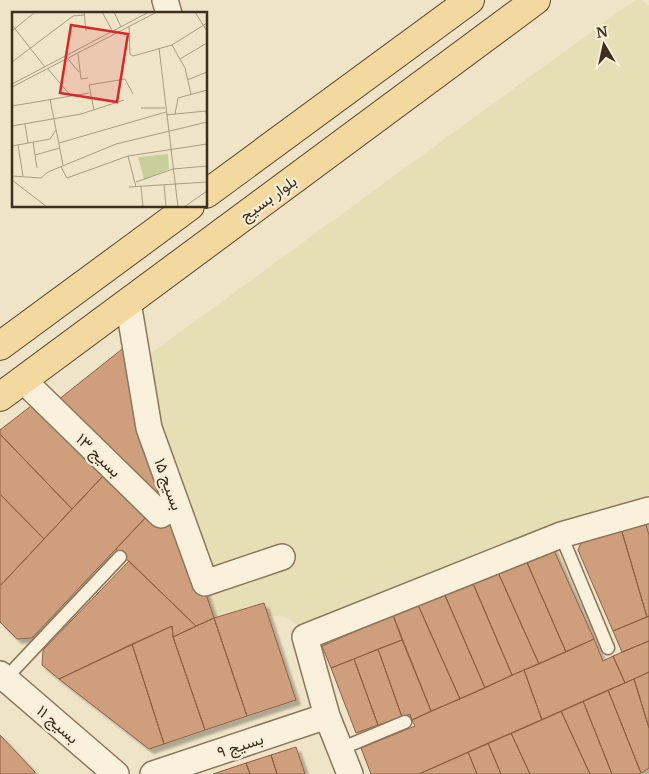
<svg xmlns="http://www.w3.org/2000/svg" width="649" height="774" font-family="Merriweather,Vazirmatn,serif">
<style>
.farmland{fill:#e6deb5}
.building{fill:#cf9f7d;stroke:#8d5f41;filter:url(#shadow)}
.lines{fill:none;stroke-linecap:round;stroke-linejoin:round}
.lane-casing{stroke:#8d765c;stroke-width:15}
.street-casing{stroke:#8d765c;stroke-width:28}
.primary-casing{stroke:#5b4430;stroke-width:30}
.lane{stroke:#faf1dc;stroke-width:12}
.street{stroke:#faf1dc;stroke-width:25}
.primary{stroke:#f3d9a0;stroke-width:28}
.labels{text-anchor:middle;stroke-width:4.5;stroke-linejoin:round;paint-order:stroke}
.street-label{font-size:16px;fill:#3d2e20;stroke:#f7eed8}
.inset-road{fill:none;stroke:#a89b85;stroke-width:1}
.view{fill:#d62828;fill-opacity:0.15;stroke:#d62828;stroke-width:2.5}
.inset-edge{fill:none;stroke:#3d2e20;stroke-width:2.5}
</style>
<defs>
<filter id="shadow"><feDropShadow dx="4.5" dy="4.5" stdDeviation="1" flood-color="#0004"/></filter>
</defs>
<rect width="100%" height="100%" fill="#f0e4c8"/>
<path class="farmland" d="M635,0H643L649,6V495L300,627L284,616H268L264,603L214,618L206,594L210,574L157,428L150,354Z"/>
<path class="building" d="M126,346L165,494L157,501L58,400Z
M31,406L104,475L72,509L0,434V430Z
M0,434L72,509L44,539L0,494Z
M104,475L147,516L32,638L17,639L0,622V586Z
M0,494L44,539L0,586Z
M174,513L206,594L214,618L196,626L116,549L147,516Z
M644,518L649,535V616L647,617L620,525Z
M620,525L647,617L613,631L578,550L584,535Z
M552,546L594,639L566,652L525,558Z
M525,558L566,652L539,664L497,570Z
M129,561L196,626L173,637L172,626L59,679L42,665L43,650Z
M497,570L539,664L512,675L472,581Z
M472,581L512,675L485,688L444,593Z
M444,593L485,688L460,699L418,605Z
M264,603L296,700L247,716L214,618Z
M418,605L460,699L431,711L393,615Z
M393,615L402,640L331,668L322,646Z
M649,616V641L622,652L613,631Z
M214,618L247,716L205,730L173,637Z
M172,626L173,637L205,730L164,744L132,644Z
M594,639L603,661L613,656L625,683L542,720L524,670Z
M402,640L431,711L412,720L410,714L402,717L378,649Z
M649,641V672L625,683L613,656Z
M132,644L164,744L149,749L59,679Z
M378,649L402,717L378,725L354,659Z
M354,659L378,725L356,733L331,668Z
M524,670L542,720L419,774H371L361,748L415,726L412,720Z
M649,672V728L634,679Z
M634,679L649,728V768L641,773L608,690Z
M608,690L641,773L638,774H612L583,701Z
M583,701L612,774H590L561,711Z
M561,711L590,774H530L511,733Z
M511,733L530,774H501L488,743Z
M0,735L35,772L34,774H0Z
M488,743L501,774H477L468,752Z
M296,747L305,774H277L271,755Z
M468,752L477,774H419Z
M271,755L277,774H250L246,763Z
M246,763L250,774H213Z"/>
<g class="lines">
<g class="lane-casing">
<path id="lane" d="M561,535L608,648
M5,679L120,557
M340,749L405,722"/>
</g>
<g class="street-casing">
<path id="street" d="M165,0L169,14
M128,302L149,428L205,583L282,557
M23,380L161,515L176,504
M0,674L116,774
M153,774L327,716
M350,774L327,716L305,637L561,535L649,510"/>
</g>
<g class="primary-casing">
<path id="primary" d="M206,194L470,0
M0,346L190,206
M0,397L536,0"/>
</g>
<use href="#lane" class="lane"/>
<use href="#street" class="street"/>
<use href="#primary" class="primary"/>
</g>
<g class="labels">
<g class="street-label">
<text transform="translate(268 198) rotate(-36)" y="6">بلوار بسیج</text>
<text transform="translate(99 455) rotate(44)" y="6">بسیج ۱۳</text>
<text transform="translate(169 484) rotate(70)" y="6">بسیج ۱۵</text>
<text transform="translate(58 724) rotate(41)" y="6">بسیج ۱۱</text>
<text transform="translate(240 745) rotate(-18)" y="6">بسیج ۹</text>
</g>
</g>
<g transform="translate(12 12)">
<rect width="195" height="195" fill="#f0e4c8"/>
<path d="M156,142L157,157L132,168L126,145Z" fill="#c9cf9b"/>
<path class="inset-road" d="M72,0L74,19M90,0L101,20M102,0L109,15M183,0L195,19M0,13L33,55M117,15L118,42L121,44L160,33L195,11M0,19L23,0M160,33L173,56L179,82M147,36L166,195M66,42L69,67L76,66M56,47L67,60M168,47L195,31M0,50L61,4L72,3M36,57L59,84M175,68L195,60M0,72L137,0M0,75L145,0M38,87L51,153M0,94L77,81M129,96H153M82,98L77,73L113,67L121,82M163,102L166,86L195,78M154,103L194,99L195,110M13,112L16,131M0,114L69,102L112,88M21,130L25,156M47,131L154,100M6,133L11,164M0,134L38,127L44,118M23,143L48,136M116,144L124,175M49,155L55,166L116,144L195,132M0,164L29,166L36,160L104,132L195,110M0,168L35,195M124,170L161,157L195,154M152,173L154,195M129,174L131,195M117,175L195,170M172,195L195,179"/>
<path class="view" d="M59,13L116,22L105,90L48,81Z"/>
<rect width="195" height="195" class="inset-edge"/>
</g>
<g transform="translate(604 45) rotate(351)" stroke="#f7eed8" stroke-width="4" paint-order="stroke">
<path d="M0-4L9 19L0 12L-9 19Z" fill="#3d2e20"/>
<text y="-8" font-size="14" font-weight="bold" text-anchor="middle" fill="#3d2e20">N</text>
</g>
</svg>
